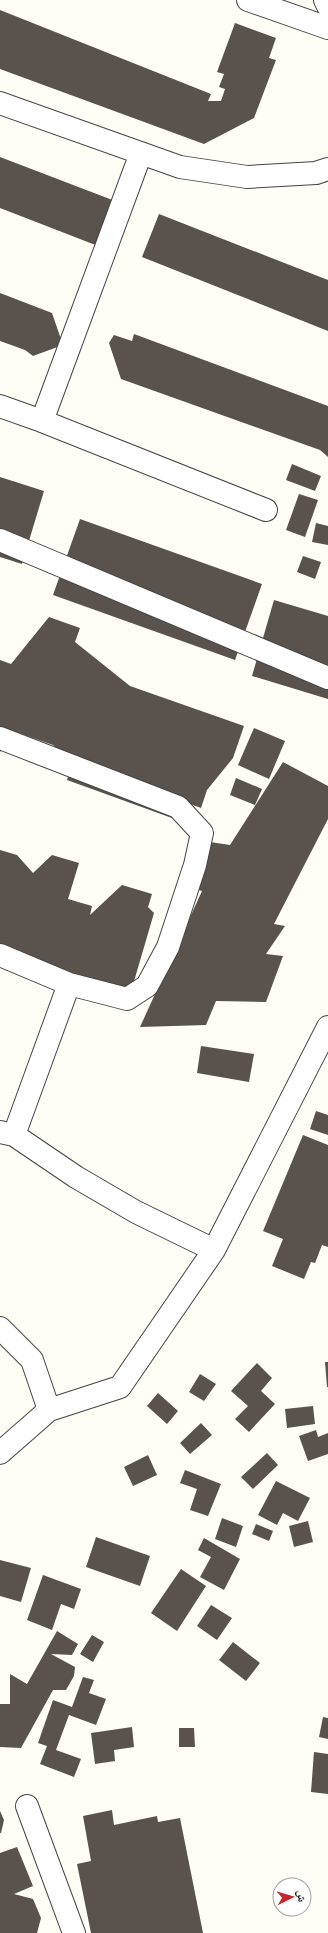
<svg xmlns="http://www.w3.org/2000/svg" width="328" height="1933" font-family="Literata,'Noto Naskh Arabic',serif">
<style>
.building{fill:#5a524d}
.lines{fill:none;stroke-linecap:round;stroke-linejoin:round}
.street-casing{stroke:#444;stroke-width:24}
.street{stroke:#fff;stroke-width:22}
</style>
<rect width="100%" height="100%" fill="#fffdf5"/>
<path class="building" d="M0,10L211,94L208,101H221L225,89L219,87L224,74L217,72L235,23L276,38L269,58L276,60L254,118L204,144L0,69Z
M0,157L115,201L98,246L0,208Z
M159,214L328,280V331L142,257Z
M0,293L52,313L63,345L33,356L25,350L0,341Z
M134,334L328,406V457L320,450L121,379L109,343L114,335L132,341Z
M292,464L321,476L315,491L286,480Z
M0,477L44,491L22,564L0,557Z
M299,494L318,500L305,537L286,530Z
M80,519L262,584L235,660L53,595Z
M316,523L328,526V545L312,542Z
M303,556L321,562L315,579L297,572Z
M274,600L328,616V699L252,676Z
M49,617L80,628L75,642L130,686L244,726L233,758L207,790L201,808L179,800L172,818L67,780L73,761L53,745L16,732L0,752V660L11,664Z
M254,728L285,741L269,779L238,765Z
M283,762L328,786V819L274,924L285,926L266,954L283,956L266,1002L216,1001L206,1025L140,1027L202,891L189,887L210,842L230,845Z
M236,778L262,789L255,805L230,795Z
M0,850L17,855L33,873L52,855L79,863L68,899L92,906L90,915L122,885L152,894L148,907L154,913L130,995L0,957Z
M201,1046L254,1054L249,1082L197,1073Z
M316,1111L328,1115V1135L310,1129Z
M303,1135L328,1145V1247L322,1245L315,1263L311,1262L304,1279L272,1266L283,1239L263,1231Z
M325,1362H328V1387H327Z
M257,1363L272,1378L261,1391L275,1404L249,1432L235,1419L248,1406L231,1391Z
M200,1374L216,1384L204,1401L189,1392Z
M158,1393L178,1411L167,1424L147,1406Z
M313,1406L315,1424L287,1428L285,1409Z
M201,1423L212,1435L190,1454L180,1443Z
M316,1430L318,1437L328,1433V1454L308,1461L299,1436Z
M267,1453L278,1465L253,1489L241,1477Z
M148,1455L157,1475L133,1486L124,1467Z
M185,1470L221,1484L208,1516L190,1510L197,1489L180,1483Z
M276,1481L310,1498L298,1521L283,1513L277,1525L258,1515Z
M222,1518L243,1526L236,1547L215,1539Z
M308,1521L313,1542L294,1547L289,1526Z
M256,1524L273,1531L269,1541L252,1534Z
M96,1537L150,1556L140,1586L86,1567Z
M204,1538L240,1559L224,1590L200,1577L211,1557L198,1550Z
M0,1560L31,1568L21,1602L0,1596Z
M181,1569L206,1586L177,1631L151,1613Z
M43,1575L81,1589L74,1609L61,1604L52,1630L27,1620Z
M211,1605L232,1618L217,1640L197,1626Z
M57,1631L78,1644L72,1655L51,1654L75,1667L74,1676L66,1690H53L21,1748L0,1747V1704H10V1674L27,1684Z
M92,1635L104,1642L93,1662L80,1654Z
M233,1642L260,1663L246,1681L219,1660Z
M83,1677L94,1680L89,1693L106,1699L96,1725L69,1715L56,1750L81,1759L74,1777L40,1764L47,1746L38,1743L53,1700L72,1707Z
M323,1717L328,1718V1739L319,1737Z
M132,1727L134,1747L114,1750L115,1761L95,1764L91,1733Z
M179,1728H194L195,1747H179Z
M314,1752L328,1754V1794L311,1792Z
M112,1810L114,1825L157,1816L158,1822L180,1818L203,1933H91L77,1864L91,1861L83,1816Z
M0,1811L4,1820L1,1833H0Z
M17,1847L33,1886L14,1894L33,1899L41,1918L37,1933H0V1853Z"/>
<g class="lines">
<g class="street-casing">
<path id="street" d="M248,0L328,28
M325,0L328,6
M0,103L180,167L247,177L316,173L328,169
M141,153L42,421L266,510
M0,406L42,421
M0,540L328,678
M0,738L178,807L202,833L195,865L168,947L147,986L127,999L69,984L0,955
M0,1132L14,1135L69,984
M14,1135L76,1177L136,1212L214,1250
M0,1328L32,1360L49,1410
M0,1453L49,1410L120,1387L214,1250L328,1027
M27,1806L74,1933"/>
</g>
<use href="#street" class="street"/>
</g>
<g transform="translate(292 1897) rotate(85)"><circle r="19" fill="#ffffff" stroke="#a0a0a0"/>
<path d="M0-3L7 15L0 10L-7 15Z" fill="#c4262e"/>
<text y="-6" font-size="11" font-weight="bold" text-anchor="middle" fill="#111111">ش</text>
</g>
</svg>
